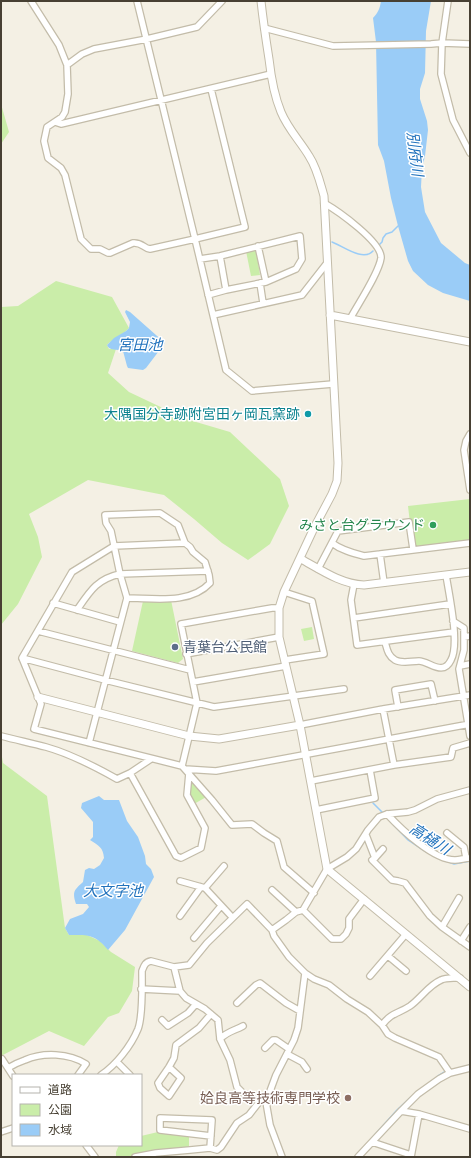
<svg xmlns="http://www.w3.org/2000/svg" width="471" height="1158" font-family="Raleway,'Noto Sans JP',sans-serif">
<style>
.green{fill:#caeda9}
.water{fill:#9accf7}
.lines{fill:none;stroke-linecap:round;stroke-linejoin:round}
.stream{stroke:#9accf7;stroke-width:1.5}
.minor-casing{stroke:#c3bca9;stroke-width:8}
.tertiary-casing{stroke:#c3bca9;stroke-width:9}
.minor{stroke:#fff;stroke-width:5.5}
.tertiary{stroke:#fff;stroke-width:7}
.culture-dot{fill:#0f9aa8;stroke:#fff;stroke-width:1.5}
.leisure-dot{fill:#2e9e5b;stroke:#fff;stroke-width:1.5}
.service-dot{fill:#5c6f8a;stroke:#fff;stroke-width:1.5}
.education-dot{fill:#8d6e63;stroke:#fff;stroke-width:1.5}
.labels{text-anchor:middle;stroke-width:3;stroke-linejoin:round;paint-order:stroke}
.culture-label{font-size:14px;fill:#0d838f;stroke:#fff;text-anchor:end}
.leisure-label{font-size:14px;fill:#27864d;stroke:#fff;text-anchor:end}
.service-label{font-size:14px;fill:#4e5e75;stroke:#fff;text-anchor:start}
.education-label{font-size:14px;fill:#785e54;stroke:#fff;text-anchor:end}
.water-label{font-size:15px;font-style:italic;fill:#2273bd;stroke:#fff}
</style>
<rect width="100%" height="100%" fill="#f4f0e4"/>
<path class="green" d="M1,104L9,132L1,144Z
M256,249L260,275L251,276L246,251Z
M56,281L112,297L129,328C123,335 113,338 107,345L109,349H116L108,373L129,392L186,419L230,432L280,479L289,506L270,544L248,560L222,543L194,519L164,495L88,480L29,514L38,537L42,557L18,604L1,625V307L18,306Z
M470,499V543L413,549L408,506Z
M171,600L183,659L178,663L132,651L143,601Z
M312,627L314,639L304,641L301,629Z
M1,751L3,763L47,796L65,928L69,935H87L100,941L111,952L135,967L132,991L119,1013L108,1017L84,1046L49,1031L1,1056Z
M191,780L208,796L194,804L190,795Z
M158,1132L189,1134V1149L133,1157H116V1152L119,1145H141V1136Z"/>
<path class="water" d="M381,1H431L426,31L425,73L420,89V99L427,121L428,130L425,156L422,168L421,187L425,212L441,243L465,263L470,265V301L443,293L428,285L413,271L408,261L398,226L391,198L384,161L378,145L376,42L373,18C378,13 380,8 381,1Z
M126,310L130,312L165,343L146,368L143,370L128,368L127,366L123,351C117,349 109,351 107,345L114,338L126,331L129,328L130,322L125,312Z
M99,796L104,800H119L127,821L138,837L145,856L146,864L151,869L154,877L125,930L108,950C95,934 88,935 69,935L65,928L70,919L83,914L89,907L87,904H76C72,892 74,890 83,882L85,870L89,868L94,869L100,865L104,858C103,847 99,846 90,840L93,837V822L81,808L82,803Z"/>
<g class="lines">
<path class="stream" d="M332,242C343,246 363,262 373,251
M379,245L382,242L383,238L386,234L392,232L398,226
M373,803L383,813
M385,816L408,840L426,852
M433,856L454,864L470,861
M459,1068L470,1065
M438,1076L446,1071
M371,1139L397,1110L411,1097"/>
<g class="minor-casing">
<path id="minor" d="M31,1L59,45L67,65L68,94L65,112L62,117L47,127L44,141L48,158L61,168L65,175L81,239L91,249H100L108,253H110L133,243C142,242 143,248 150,249L195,239L213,315L302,295L327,263
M137,1L195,239L245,227L211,89
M448,1L442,43L441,74L453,120L470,153
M264,28L333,46L431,44L442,43L470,44
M67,65L82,54L94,49L147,39L197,27L222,1
M55,122L61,124L271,74
M324,203C338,211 382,242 381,258C379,273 358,304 350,319
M258,246L266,282
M220,256L226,290
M200,259L220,256L300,236L302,259L296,269L266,282L226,290L208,295
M260,283L263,303
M213,315L226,370L252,391L333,384
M470,434L466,441L464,450L470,490
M185,543L114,546L72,572L22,658L41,704L34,729L182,766L212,800L232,825L252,824L264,833L277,841L284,867L314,893
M332,543C341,550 352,553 364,556L470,543
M380,554L384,583
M318,569L338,531L409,522L413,549
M354,584L351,600L357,645L454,632
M284,592L312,601L324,654L285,660
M53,603L120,622
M77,610C90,591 97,579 120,574L208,571
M354,618L450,604
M453,621L464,628V650L459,669L470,736
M38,631L190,670
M464,637L470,636
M385,642C387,649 388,656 395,660C402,664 411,661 419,661C429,661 443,677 451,660C460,644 449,594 446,575
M186,654L279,637
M22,658L105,680L214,707L344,689
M460,666L470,664
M193,682L286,666
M398,707L395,690L431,684L435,701
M383,709L394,765
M300,725L383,709L470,695
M1,736C16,740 31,743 46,747C71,754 94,766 117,779L130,773
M89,743L127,598L120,574L111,531L106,523L105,515L160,513L178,525L185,543L190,547L193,552L205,562L209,575L210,583C190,605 153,598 127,598
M151,759L130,773L176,856L181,858L201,848L205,828L187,795L189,773
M182,766L197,703L181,624L272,608H279
M185,769L216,771L470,724
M311,781L394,765L451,757L453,748L470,743
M316,810L375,798L370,770
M387,814C401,829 433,860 455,860C460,860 465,858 470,858
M447,833L464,847L466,858
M366,835L375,858L372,860L392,880L398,881L405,883L430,916L442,927L470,947
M375,858L383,849
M180,881L205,888L232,917
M205,888L224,866
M272,890L296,912
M303,910L332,939H341L346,934L349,928V919L364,899
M180,916L201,887
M442,927L459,898
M272,930L286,920L296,912L303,910L327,869L347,857L356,849L368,830L379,817L387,814L408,812L415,810L437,799L470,790
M194,938L221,906
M461,941L470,927
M388,956L406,971
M174,967L180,991L186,998L205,1009L218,1020L220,1039L230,1060L237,1087L243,1093L260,1101
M305,973L314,979L329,985L347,999L368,1012L382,1025L388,1034L395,1038L439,1057L450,1073
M370,976L406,934
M141,989L180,991
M237,1003L256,985L260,983L286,1003L300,1011
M162,1020L168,1026L188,1013L196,1004
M382,1025C392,1012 398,1014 410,1006C421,998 429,985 441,980C446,977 454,978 460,978
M220,1039C228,1031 234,1031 243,1026
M265,1048L273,1040H276L289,1049
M287,1054L302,1062L307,1069
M2,1059L13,1076
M117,1062L130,1075
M169,1067L181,1078L169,1096L160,1088L158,1083L169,1067L174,1058L176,1045L199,1028L211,1014
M8,1068C13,1065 19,1062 25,1060C43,1052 69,1053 86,1064L78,1075
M101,1075C116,1065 131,1046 138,1029C143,1016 142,986 142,971C144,966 145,962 151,961L174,967L189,965L207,943L247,904L272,930L274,936L289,957L305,973L298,1028L294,1040L276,1075L266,1102L270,1125L282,1157
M401,1111L419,1114L470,1129
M1,1132L13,1128
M372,1142L411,1155
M86,1145L95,1157
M210,1148L212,1120L160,1118V1130L211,1136
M135,1157L156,1153L190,1150L210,1148L217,1150L221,1147L237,1123L249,1115L260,1101H262
M358,1157L401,1111L418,1094L439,1079L450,1073L470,1068
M411,1157L419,1114"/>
</g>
<g class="tertiary-casing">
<path id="tertiary" d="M261,1C263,20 266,40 269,59C271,77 274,95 281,112C288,129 300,141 309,156C317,168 320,182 324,196L338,463L337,481L332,494L314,528L284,592L279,608V637L300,725L327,869L470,987
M330,315L470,342
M301,559C321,570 341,584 364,585L470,572
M38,697L189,736L219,739L300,725"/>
</g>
<use href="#minor" class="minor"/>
<use href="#tertiary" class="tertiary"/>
</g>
<circle class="culture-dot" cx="308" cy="414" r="4"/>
<circle class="leisure-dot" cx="433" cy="525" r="4"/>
<circle class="service-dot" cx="175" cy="647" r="4"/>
<circle class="education-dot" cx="348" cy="1098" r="4"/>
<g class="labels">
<g class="culture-label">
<text x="300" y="419">大隅国分寺跡附宮田ヶ岡瓦窯跡</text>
</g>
<g class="leisure-label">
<text x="425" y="530">みさと台グラウンド</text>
</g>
<g class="service-label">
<text x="183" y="652">青葉台公民館</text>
</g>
<g class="education-label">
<text x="340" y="1103">姶良高等技術専門学校</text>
</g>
<g class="water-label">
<text transform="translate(415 154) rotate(83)" y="5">別府川</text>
<text x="140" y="350">宮田池</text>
<text transform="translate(430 839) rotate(32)" y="5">高樋川</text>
<text x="113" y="896">大文字池</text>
</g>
</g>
<rect width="471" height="1158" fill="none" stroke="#474033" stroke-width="4"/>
<rect x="12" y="1074" width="130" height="72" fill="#ffffff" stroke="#b5b3ad"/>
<rect x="20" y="1087" width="20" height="6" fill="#ffffff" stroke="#b5b3ad"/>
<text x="48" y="1094" font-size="12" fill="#474033">道路</text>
<rect x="20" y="1104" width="20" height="12" fill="#caeda9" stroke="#b5b3ad"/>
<text x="48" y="1114" font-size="12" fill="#474033">公園</text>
<rect x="20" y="1124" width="20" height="12" fill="#9accf7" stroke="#b5b3ad"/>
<text x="48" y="1134" font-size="12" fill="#474033">水域</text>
</svg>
